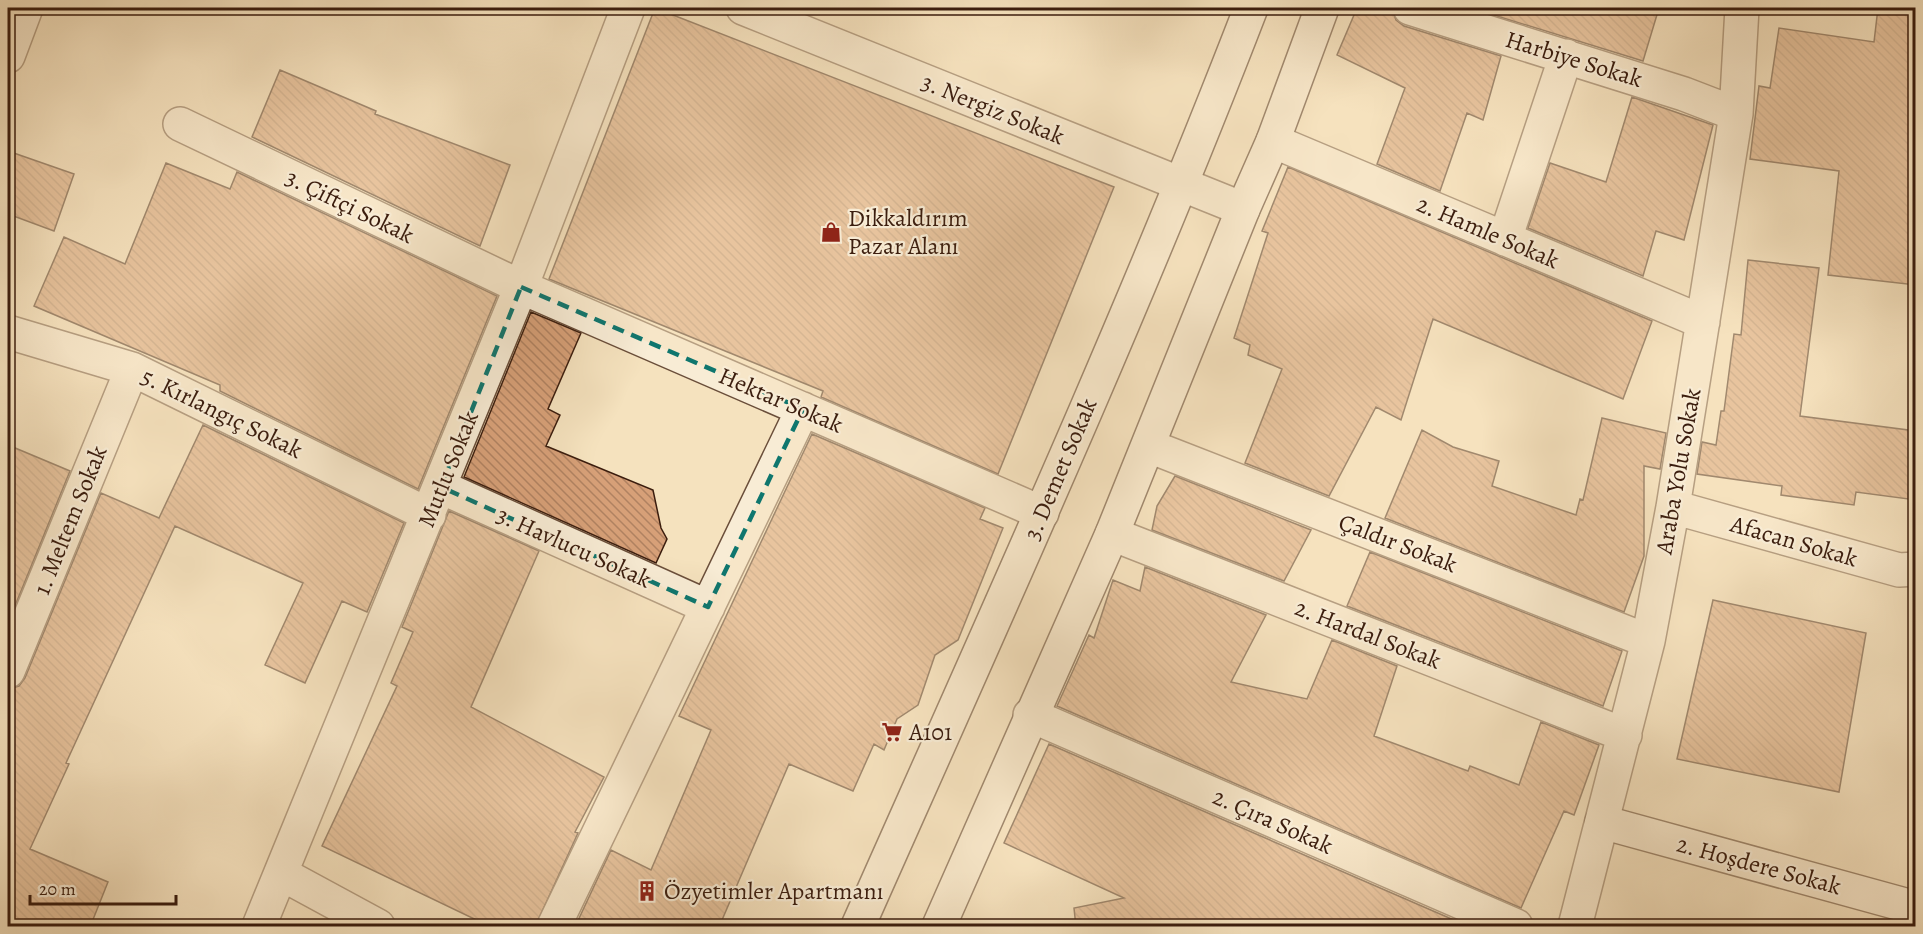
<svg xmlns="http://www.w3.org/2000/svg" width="1923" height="934" font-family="Alegreya,serif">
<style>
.building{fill:url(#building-back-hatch);stroke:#3b1d0e;stroke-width:1.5}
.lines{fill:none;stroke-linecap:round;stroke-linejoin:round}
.street-casing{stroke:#6a4e3a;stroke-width:36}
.secondary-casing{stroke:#3b1d0e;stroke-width:36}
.street{stroke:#f8ecd5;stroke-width:33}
.secondary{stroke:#f8ecd5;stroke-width:33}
.marked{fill:none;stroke:#0f766e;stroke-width:4.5;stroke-dasharray:12 8;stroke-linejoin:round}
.labels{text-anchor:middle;stroke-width:4.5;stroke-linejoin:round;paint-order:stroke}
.street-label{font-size:24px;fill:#3b1d0e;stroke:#f8ecd5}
.poi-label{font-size:24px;fill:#3b1d0e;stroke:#f8ecd5;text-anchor:start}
</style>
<defs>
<pattern id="building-back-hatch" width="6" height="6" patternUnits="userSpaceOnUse" patternTransform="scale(1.5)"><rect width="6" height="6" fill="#d7a078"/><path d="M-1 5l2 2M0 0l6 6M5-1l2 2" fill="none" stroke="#b08261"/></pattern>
</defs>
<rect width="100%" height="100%" fill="#f5e2be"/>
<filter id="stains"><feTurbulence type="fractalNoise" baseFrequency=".00333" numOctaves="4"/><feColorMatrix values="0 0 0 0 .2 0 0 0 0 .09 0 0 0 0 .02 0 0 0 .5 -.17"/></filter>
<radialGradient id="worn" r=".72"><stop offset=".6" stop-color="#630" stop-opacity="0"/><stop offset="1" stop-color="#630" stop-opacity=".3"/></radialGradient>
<path class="building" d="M655,8L1114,187L998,474L821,397L823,391L549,279Z
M1357,8H1392L1396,20L1404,26L1501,56L1483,120L1467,113L1440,191L1377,164L1405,88L1337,55Z
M1471,8H1659L1643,61Z
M1878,8H1916V285L1828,275L1839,171L1750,159L1759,86L1770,88L1779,28L1874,42Z
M280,70L376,111L375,114L510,165L480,246L252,137Z
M1632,97L1713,125L1684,240L1656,231L1643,276L1528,228L1550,163L1606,182Z
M8,151L74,174L54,231L8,214Z
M166,163L230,189L237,172L497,296L418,489L220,391V385L34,306L64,237L125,264Z
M1288,167L1652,321L1623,399L1433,319L1401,420L1376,407L1329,496L1245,463L1282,369L1248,355L1250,345L1234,338L1268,233L1262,231Z
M1748,260L1819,268L1800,416L1916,431V500L1856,492L1854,505L1781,495L1782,486L1697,474L1702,442L1716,445L1721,411H1724L1734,334L1741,335Z
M531,312L581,333L548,409L560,415L546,446L653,490L661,528L667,539L656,563L464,477Z
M1602,418L1666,433L1660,469L1644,466V556L1624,612L1385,518L1422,430L1453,447L1499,461L1492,486L1576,515L1580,499L1583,500Z
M203,425L404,523L367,612L342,601L305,683L265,665L303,583L175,526L66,763L69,764L30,849L108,882L90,927H8V689L19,686L25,678L101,493L159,518Z
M812,434L985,508L980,519L1003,528L958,640L935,655L918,705L897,719L884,750L874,744L853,791L789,764L719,927H575L611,850L651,870L711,730L679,716Z
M8,445L70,471L8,623Z
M1175,476L1311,530L1284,581L1152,530L1157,506Z
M449,511L539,551L471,707L604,777L575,832L578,833L535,927H491L322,846L397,686L391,683L413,632L402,627Z
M1370,552L1622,651L1603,706L1347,606Z
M1145,567L1266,615L1231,682L1307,699L1332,640L1397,666L1374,736L1468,771L1470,766L1519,785L1541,722L1599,745L1574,815L1564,811L1521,908L1057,706L1089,635L1094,638L1113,580L1140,591Z
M1713,600L1866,633L1839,792L1677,759Z
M1049,744L1470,927H1076L1074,908L1124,898L1004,843Z"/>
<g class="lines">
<g class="street-casing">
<path id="street" d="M743,8L1243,209
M1410,8L1684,94L1736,114
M8,56L26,8
M180,124L521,287L1042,513
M1273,141L1703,322
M1505,239L1566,56
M8,332L132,369L429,515
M1149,446L1648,641
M441,487L708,607
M1673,507L1899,570L1916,569
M1112,534L1625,735
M8,671L132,369
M1030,715L1516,926
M282,874L378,926
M259,926L521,287L628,8
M554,926L803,409
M1575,926L1648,641L1673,507L1736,114L1742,8"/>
</g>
<g class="secondary-casing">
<path id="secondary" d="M1602,822L1916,908
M858,926C993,622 1131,319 1251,8
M939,926L1112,534L1243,209L1273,141L1322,8"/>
</g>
<use href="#street" class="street"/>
<use href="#secondary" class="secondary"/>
</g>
<path d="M0 0H1923V934H0ZM521,287L803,409L708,607L441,487Z" fill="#f5e2be" fill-opacity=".55" fill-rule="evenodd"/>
<path class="marked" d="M521,287L803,409L708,607L441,487Z"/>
<defs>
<g id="shop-bare" transform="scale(1.62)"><path d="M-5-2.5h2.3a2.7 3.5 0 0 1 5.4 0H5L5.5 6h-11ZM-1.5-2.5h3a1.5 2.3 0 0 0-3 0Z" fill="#8f2418" stroke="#f8ecd5" stroke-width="2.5" paint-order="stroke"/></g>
<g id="supermarket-bare" transform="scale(1.62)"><path d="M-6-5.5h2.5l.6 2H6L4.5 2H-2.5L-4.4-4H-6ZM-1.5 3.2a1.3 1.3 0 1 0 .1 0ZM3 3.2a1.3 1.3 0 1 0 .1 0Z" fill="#8f2418" stroke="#f8ecd5" stroke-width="2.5" paint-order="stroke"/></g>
<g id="building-bare" transform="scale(1.62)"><path d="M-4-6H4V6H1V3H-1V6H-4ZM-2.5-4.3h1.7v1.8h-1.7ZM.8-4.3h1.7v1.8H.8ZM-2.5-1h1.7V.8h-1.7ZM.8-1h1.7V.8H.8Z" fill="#8f2418" stroke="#f8ecd5" stroke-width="2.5" paint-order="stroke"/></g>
</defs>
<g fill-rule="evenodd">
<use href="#shop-bare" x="831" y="232"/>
<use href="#supermarket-bare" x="892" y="732"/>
<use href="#building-bare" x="647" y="891"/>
</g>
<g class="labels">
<g class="street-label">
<text transform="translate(1574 59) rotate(17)" y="8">Harbiye Sokak</text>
<text transform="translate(993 109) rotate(22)" y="8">3. Nergiz Sokak</text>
<text transform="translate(350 206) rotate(26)" y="8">3. Çiftçi Sokak</text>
<text transform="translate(1488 232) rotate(23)" y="8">2. Hamle Sokak</text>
<text transform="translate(781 400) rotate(23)" y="8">Hektar Sokak</text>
<text transform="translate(222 413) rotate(26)" y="8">5. Kırlangıç Sokak</text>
<text transform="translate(448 469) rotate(-68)" y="8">Mutlu Sokak</text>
<text transform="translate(1060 469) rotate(-67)" y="8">3. Demet Sokak</text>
<text transform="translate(1678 471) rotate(-80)" y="8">Araba Yolu Sokak</text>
<text transform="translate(70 520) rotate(-68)" y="8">1. Meltem Sokak</text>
<text transform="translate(1794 541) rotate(16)" y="8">Afacan Sokak</text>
<text transform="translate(1398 543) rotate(21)" y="8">Çaldır Sokak</text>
<text transform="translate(574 547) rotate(24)" y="8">3. Havlucu Sokak</text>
<text transform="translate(1368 634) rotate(21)" y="8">2. Hardal Sokak</text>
<text transform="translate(1273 821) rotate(24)" y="8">2. Çıra Sokak</text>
<text transform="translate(1759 865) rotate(15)" y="8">2. Hoşdere Sokak</text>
</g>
<g class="poi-label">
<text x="848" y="226">Dikkaldırım<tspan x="848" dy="28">Pazar Alanı</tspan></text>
<text x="909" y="740">A101</text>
<text x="664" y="899">Özyetimler Apartmanı</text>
</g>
</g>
<rect width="1923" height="934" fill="none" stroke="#f5e2be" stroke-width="30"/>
<rect x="9" y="9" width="1905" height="916" fill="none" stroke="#3b1d0e" stroke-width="3"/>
<rect x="15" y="15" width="1893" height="904" fill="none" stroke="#3b1d0e" stroke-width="1.5"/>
<path d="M30 895v9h146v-9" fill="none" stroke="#3b1d0e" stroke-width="3"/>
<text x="39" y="895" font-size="18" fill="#3b1d0e" stroke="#f8ecd5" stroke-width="4.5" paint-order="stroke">20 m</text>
<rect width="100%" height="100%" filter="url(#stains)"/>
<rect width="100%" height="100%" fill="url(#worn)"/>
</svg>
